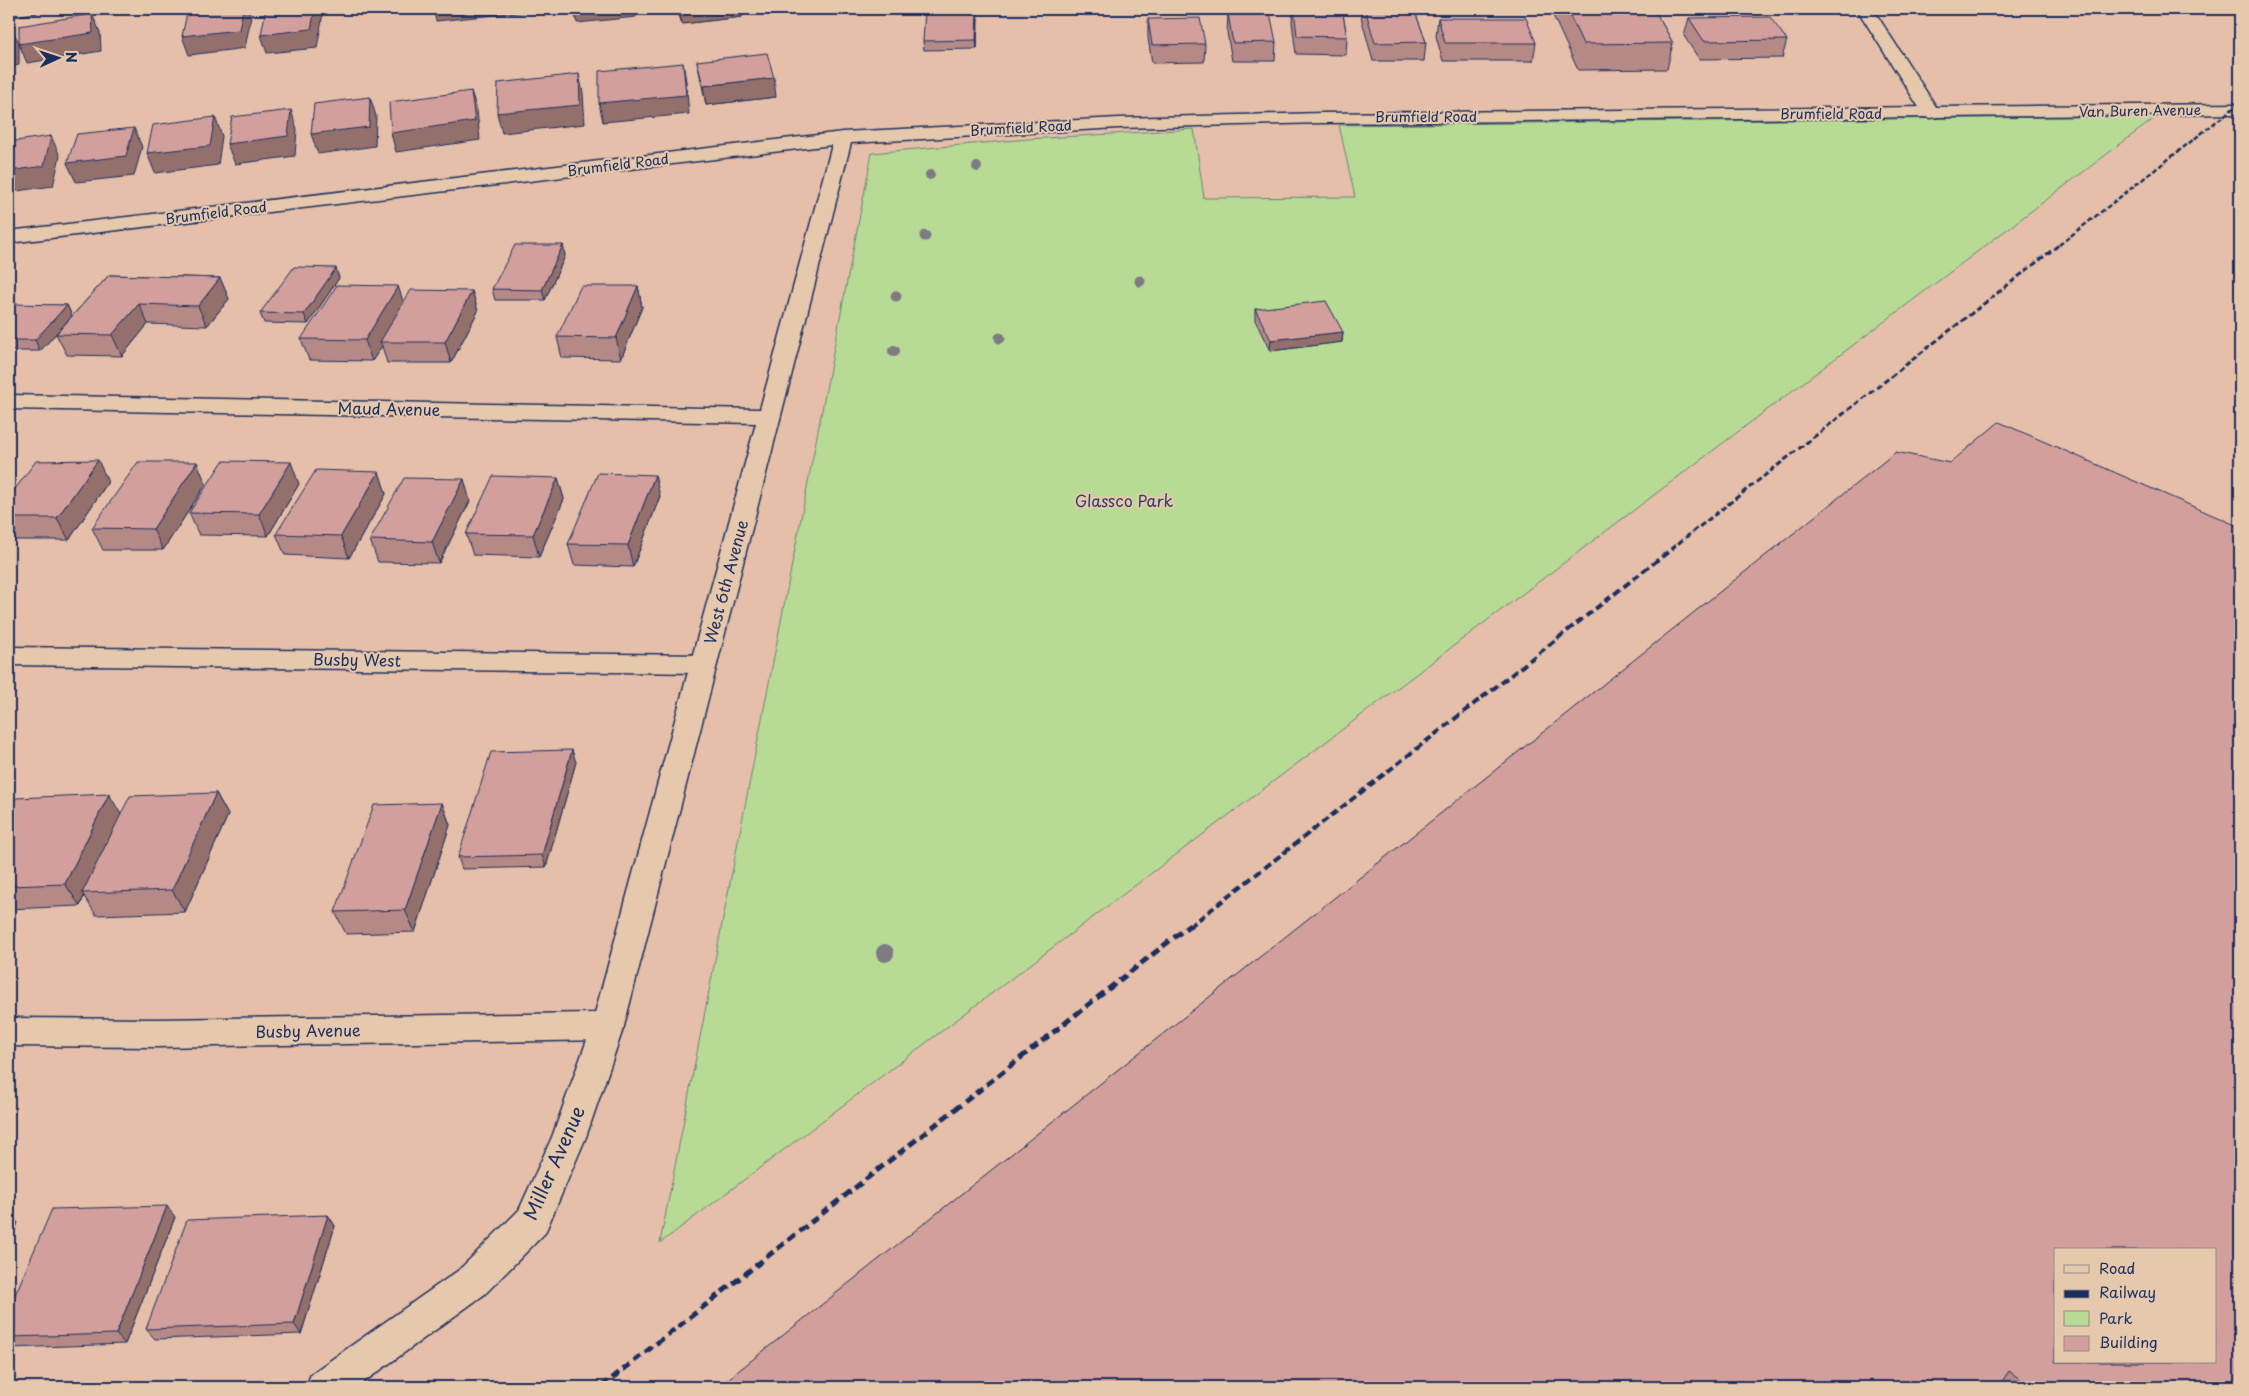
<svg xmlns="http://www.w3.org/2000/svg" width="2249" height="1396" font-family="'Playpen Sans',sans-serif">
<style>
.green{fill:#b7da94;stroke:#698479}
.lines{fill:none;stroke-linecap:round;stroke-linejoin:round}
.service-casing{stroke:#1b2f5e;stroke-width:3}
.minor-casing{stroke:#1b2f5e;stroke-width:3}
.service{fill:#e6c8ad;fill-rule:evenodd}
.minor{fill:#e6c8ad;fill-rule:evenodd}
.rail-far3{stroke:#1b2f5e;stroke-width:2.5;stroke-dasharray:5 2.5;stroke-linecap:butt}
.rail-far2{stroke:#1b2f5e;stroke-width:3;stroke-dasharray:6 3;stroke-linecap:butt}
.rail-far1{stroke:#1b2f5e;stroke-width:4;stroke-dasharray:8 4;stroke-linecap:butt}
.rail{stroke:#1b2f5e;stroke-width:5;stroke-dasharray:9 5;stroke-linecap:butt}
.tree{fill:#7f7982}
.wall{fill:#b58986;stroke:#1b2f5e}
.shaded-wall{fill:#946f6d;stroke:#1b2f5e}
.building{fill:#d39f9c;stroke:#1b2f5e;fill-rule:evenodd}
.labels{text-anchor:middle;stroke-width:4;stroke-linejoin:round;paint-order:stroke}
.far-street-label{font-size:14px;fill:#1b2f5e;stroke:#e6c8ad}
.street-label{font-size:16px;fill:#1b2f5e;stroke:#e6c8ad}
.park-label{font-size:16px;fill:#2b4063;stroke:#e6c8ad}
.near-street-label{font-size:19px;fill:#1b2f5e;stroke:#e6c8ad}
</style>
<rect width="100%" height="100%" fill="#e5bfa9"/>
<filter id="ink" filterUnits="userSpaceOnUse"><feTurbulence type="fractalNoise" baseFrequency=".02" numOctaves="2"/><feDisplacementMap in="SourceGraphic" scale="10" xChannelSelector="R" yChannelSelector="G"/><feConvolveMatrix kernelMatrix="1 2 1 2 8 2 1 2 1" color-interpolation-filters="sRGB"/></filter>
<g filter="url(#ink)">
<path class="green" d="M2158,116L2139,130L660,1243L872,153L1028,139L1194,129L1204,198L1355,197L1339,125Z"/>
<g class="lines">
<g class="service-casing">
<path id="service" d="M1857,9H1873L1940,113L1937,117L1931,118L1925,117Z
M9,647L704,655L714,658L717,664L714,670L704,673L9,665Z
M608,1012L620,1016L624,1026L586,1137L545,1233L485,1294L357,1387H306L311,1374L459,1270L519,1210L552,1137L592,1026L596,1016Z"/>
</g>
<g class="minor-casing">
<path id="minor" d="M9,9H39L37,12L9,17Z
M2240,104V114L1323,123L1119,128L851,143L624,1026L620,1036L608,1040L157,1047L9,1046V1018L157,1019L595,1013L756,423L9,409V395L760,409L832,145L9,243V231L843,132L1119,118L1323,113Z"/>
</g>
<use href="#service" class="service"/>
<use href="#minor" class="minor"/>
<path class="rail-far3" d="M2059,245L2240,103"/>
<path class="rail-far2" d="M1671,549L2060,244"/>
<path class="rail-far1" d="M1189,927L1673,548"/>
<path class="rail" d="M601,1387L1190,925"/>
</g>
<g class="tree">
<circle cx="977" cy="167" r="5"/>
<circle cx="930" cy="175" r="5"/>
<circle cx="925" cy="236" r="5.5"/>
<circle cx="1140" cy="281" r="5.5"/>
<circle cx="896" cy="296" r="5.5"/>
<circle cx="1000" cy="338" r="5.5"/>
<circle cx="894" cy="351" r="6"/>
<circle cx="885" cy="953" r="9"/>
</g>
<path class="wall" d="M677,9H741L742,17L682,24Z
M1293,9H1342L1347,37L1346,55L1296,54L1292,22Z
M1361,9H1414L1426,42L1424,61H1373L1361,17Z
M1550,9H1654L1673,43L1667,69L1578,70Z
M1228,14L1276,42L1275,61H1232L1227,32Z
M1438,18L1536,43L1533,61H1443L1436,36Z
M1689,18L1787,40L1782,58L1699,59L1684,36Z
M978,19L977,49L924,50L923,41Z
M1148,19L1205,44L1204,62L1152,63L1148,38Z
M697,61L776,97L706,105Z
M563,245L565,256L545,300H495L492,289Z
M109,275L220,278L229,299L207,326L148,324L122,356L67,355L56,334Z
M339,278L308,324L264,323L260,313Z
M638,286L642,307L621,359L562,358L557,337Z
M472,291L478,311L451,363H387L382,346L372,361L309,360L301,339L404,302Z
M67,305L72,316L40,351H9V306Z
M1255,309L1343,332L1342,342L1270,351L1255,320Z
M379,472L386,494L349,558L285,555L276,534Z
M558,478L564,499L539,557L473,555L466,534Z
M108,482L69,540H9V497Z
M206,484L163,550H103L92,528Z
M299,484L268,536L199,535L189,513Z
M660,496L633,567L574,565L568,544Z
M470,501L439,563L378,562L370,540Z
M2240,527V1387H718Z
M576,762L546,867L462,869L458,857Z
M216,793L228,815L185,912L96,915L84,896L80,906L9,909V809V810L121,814Z
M442,803L450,825L415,932L346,934L335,912Z
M328,1215L335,1226L301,1334L155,1339L146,1329Z
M175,1217L125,1344L9,1348V1309Z"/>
<path class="shaded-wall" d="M243,9H248L251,17L245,48L189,55L182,36Z
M315,9H322L323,13L317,48L267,53L261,35Z
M433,9H525V12L436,21Z
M574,9H635L636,17L577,23Z
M679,9H741L742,17L682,24Z
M977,10L978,19L977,49L976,40Z
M92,14L100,32L101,51L27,63L19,44Z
M10,25L19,43V65L9,67V47Z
M683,63L686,81L689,114L603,122L599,103Z
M579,74L583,93L585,124L502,133L497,113Z
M774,78L776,97L706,105L703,86Z
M471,91L477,110L480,140L396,152L391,133Z
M370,97L376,116L375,146L318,154L311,134Z
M291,110L297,129L295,156L235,164L227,144Z
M215,117L222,136L218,165L155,173L147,153Z
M134,128L142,147L134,176L76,182L67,163Z
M51,136L60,156L53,186L9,192V171Z
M563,245L565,256L545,300L542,290Z
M336,268L339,278L308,324L304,314Z
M220,278L229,299L207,326L198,306Z
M398,286L405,307L380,342L382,346L372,361L365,340Z
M638,286L642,307L621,359L616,338Z
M472,291L478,311L451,363L445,342Z
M139,304L148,324L122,356L112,335Z
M67,305L72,316L40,351L35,340Z
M1343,332L1342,342L1270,351L1271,340Z
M98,460L108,482L69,540L57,518Z
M197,462L206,484L163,550L153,529Z
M291,462L299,484L268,536L259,514Z
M379,472L386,494L349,558L341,536Z
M655,475L660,496L633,567L628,545Z
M558,478L564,499L539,557L533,535Z
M464,479L470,501L439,563L432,542Z
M572,750L576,762L546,867L542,855Z
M216,793L228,815L185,912L172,890Z
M109,794L122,816L82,893L84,896L80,906L65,884Z
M442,803L450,825L415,932L405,910Z
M167,1206L175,1217L125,1344L116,1334Z
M9,1212L18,1223L9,1244Z
M328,1215L335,1226L301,1334L294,1324Z"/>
<path class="building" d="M188,9H243L239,30L182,36Z
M266,9H315L311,29L261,35Z
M1294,9H1342L1347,37L1297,36Z
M1365,9H1414L1426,42L1375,43Z
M1567,9H1654L1673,43L1583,44Z
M977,10L976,40L923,41L925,11Z
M1270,13L1276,42L1233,43L1228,14Z
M92,14L93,33L19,44V26Z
M1770,17L1787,40L1704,41L1689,18Z
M1200,18L1205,44L1152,45L1148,19Z
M1438,18H1526L1536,43H1445Z
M9,25H10V47H9Z
M767,53L774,78L703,86L697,61Z
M683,63L686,95L599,103V71Z
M579,74L580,105L497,113L498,83Z
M471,91L475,121L391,133L389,102Z
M370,97L369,127L311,134L314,104Z
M291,110L288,136L227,144L232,117Z
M215,117L210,146L147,153L153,125Z
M134,128L126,156L67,163L77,134Z
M51,136L44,166L9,171V142Z
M515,245H563L542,290L492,289Z
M294,267L336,268L304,314L260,313Z
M109,275L220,278L198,306L139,304L112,335L56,334Z
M337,285L398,286L365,340L301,339Z
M581,286H638L616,338L557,337Z
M411,290L472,291L445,342H380Z
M1326,301L1343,332L1271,340L1255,309Z
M11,304L67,305L35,340H9V306Z
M1999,422L2240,527V1387H2031L2009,1371L1998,1387H718L1896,452L1950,463ZM2055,1250H2215V1362H2055Z
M98,460L57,518H9V497L36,461Z
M223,461L291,462L259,514L189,513Z
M138,462H197L153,529L92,528Z
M316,470L379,472L341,536L276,534Z
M598,473L655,475L628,545L568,544Z
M493,476L558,478L533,535L466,534Z
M404,478L464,479L432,542L370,540Z
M572,750L542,855L458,857L491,752Z
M216,793L172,890L82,893L130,796Z
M109,794L65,884L9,886V811L16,798Z
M442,803L405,910L335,912L374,805Z
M167,1206L116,1334L9,1337V1309L52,1209Z
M328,1215L294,1324L146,1329L187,1220Z"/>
</g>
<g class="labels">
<g class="far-street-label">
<text transform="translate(2140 111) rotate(-1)" y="5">Van Buren Avenue</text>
<text x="1831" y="119">Brumfield Road</text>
<text x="1426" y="122">Brumfield Road</text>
<text transform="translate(1021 128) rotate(-3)" y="5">Brumfield Road</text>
<text transform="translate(618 165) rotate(-7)" y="5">Brumfield Road</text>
<text transform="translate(216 213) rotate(-7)" y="5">Brumfield Road</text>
</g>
<g class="street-label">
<text transform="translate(389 409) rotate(1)" y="6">Maud Avenue</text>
<text transform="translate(726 582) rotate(-75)" y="6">West 6th Avenue</text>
<text transform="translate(357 660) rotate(1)" y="6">Busby West</text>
<text transform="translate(308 1031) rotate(-1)" y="6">Busby Avenue</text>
</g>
<g class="park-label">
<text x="1124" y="507">Glassco Park</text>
</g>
<g class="near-street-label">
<text transform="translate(554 1163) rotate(-66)" y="7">Miller Avenue</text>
</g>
</g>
<rect width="2249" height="1396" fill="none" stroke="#e6c8ad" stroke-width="30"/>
<rect x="15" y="15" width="2219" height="1366" fill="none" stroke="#1b2f5e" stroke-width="2" filter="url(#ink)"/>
<rect x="2054" y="1248" width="162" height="115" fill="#e6c8ad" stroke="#958b8d"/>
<rect x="2064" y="1265" width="25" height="8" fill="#e6c8ad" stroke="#958b8d"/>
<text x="2099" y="1274" font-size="15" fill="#1b2f5e">Road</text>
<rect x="2064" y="1290" width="25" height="8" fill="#1b2f5e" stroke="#958b8d"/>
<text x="2099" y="1298" font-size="15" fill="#1b2f5e">Railway</text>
<rect x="2064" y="1311" width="25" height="15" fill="#b7da94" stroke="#958b8d"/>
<text x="2099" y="1324" font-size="15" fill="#1b2f5e">Park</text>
<rect x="2064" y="1336" width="25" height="15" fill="#d39f9c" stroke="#958b8d"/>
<text x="2099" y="1348" font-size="15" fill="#1b2f5e">Building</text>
<g transform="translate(58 58) rotate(87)" stroke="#e6c8ad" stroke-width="4" paint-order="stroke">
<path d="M0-4L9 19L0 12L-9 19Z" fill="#1b2f5e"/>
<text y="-8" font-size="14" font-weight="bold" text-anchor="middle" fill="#1b2f5e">N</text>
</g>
</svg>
